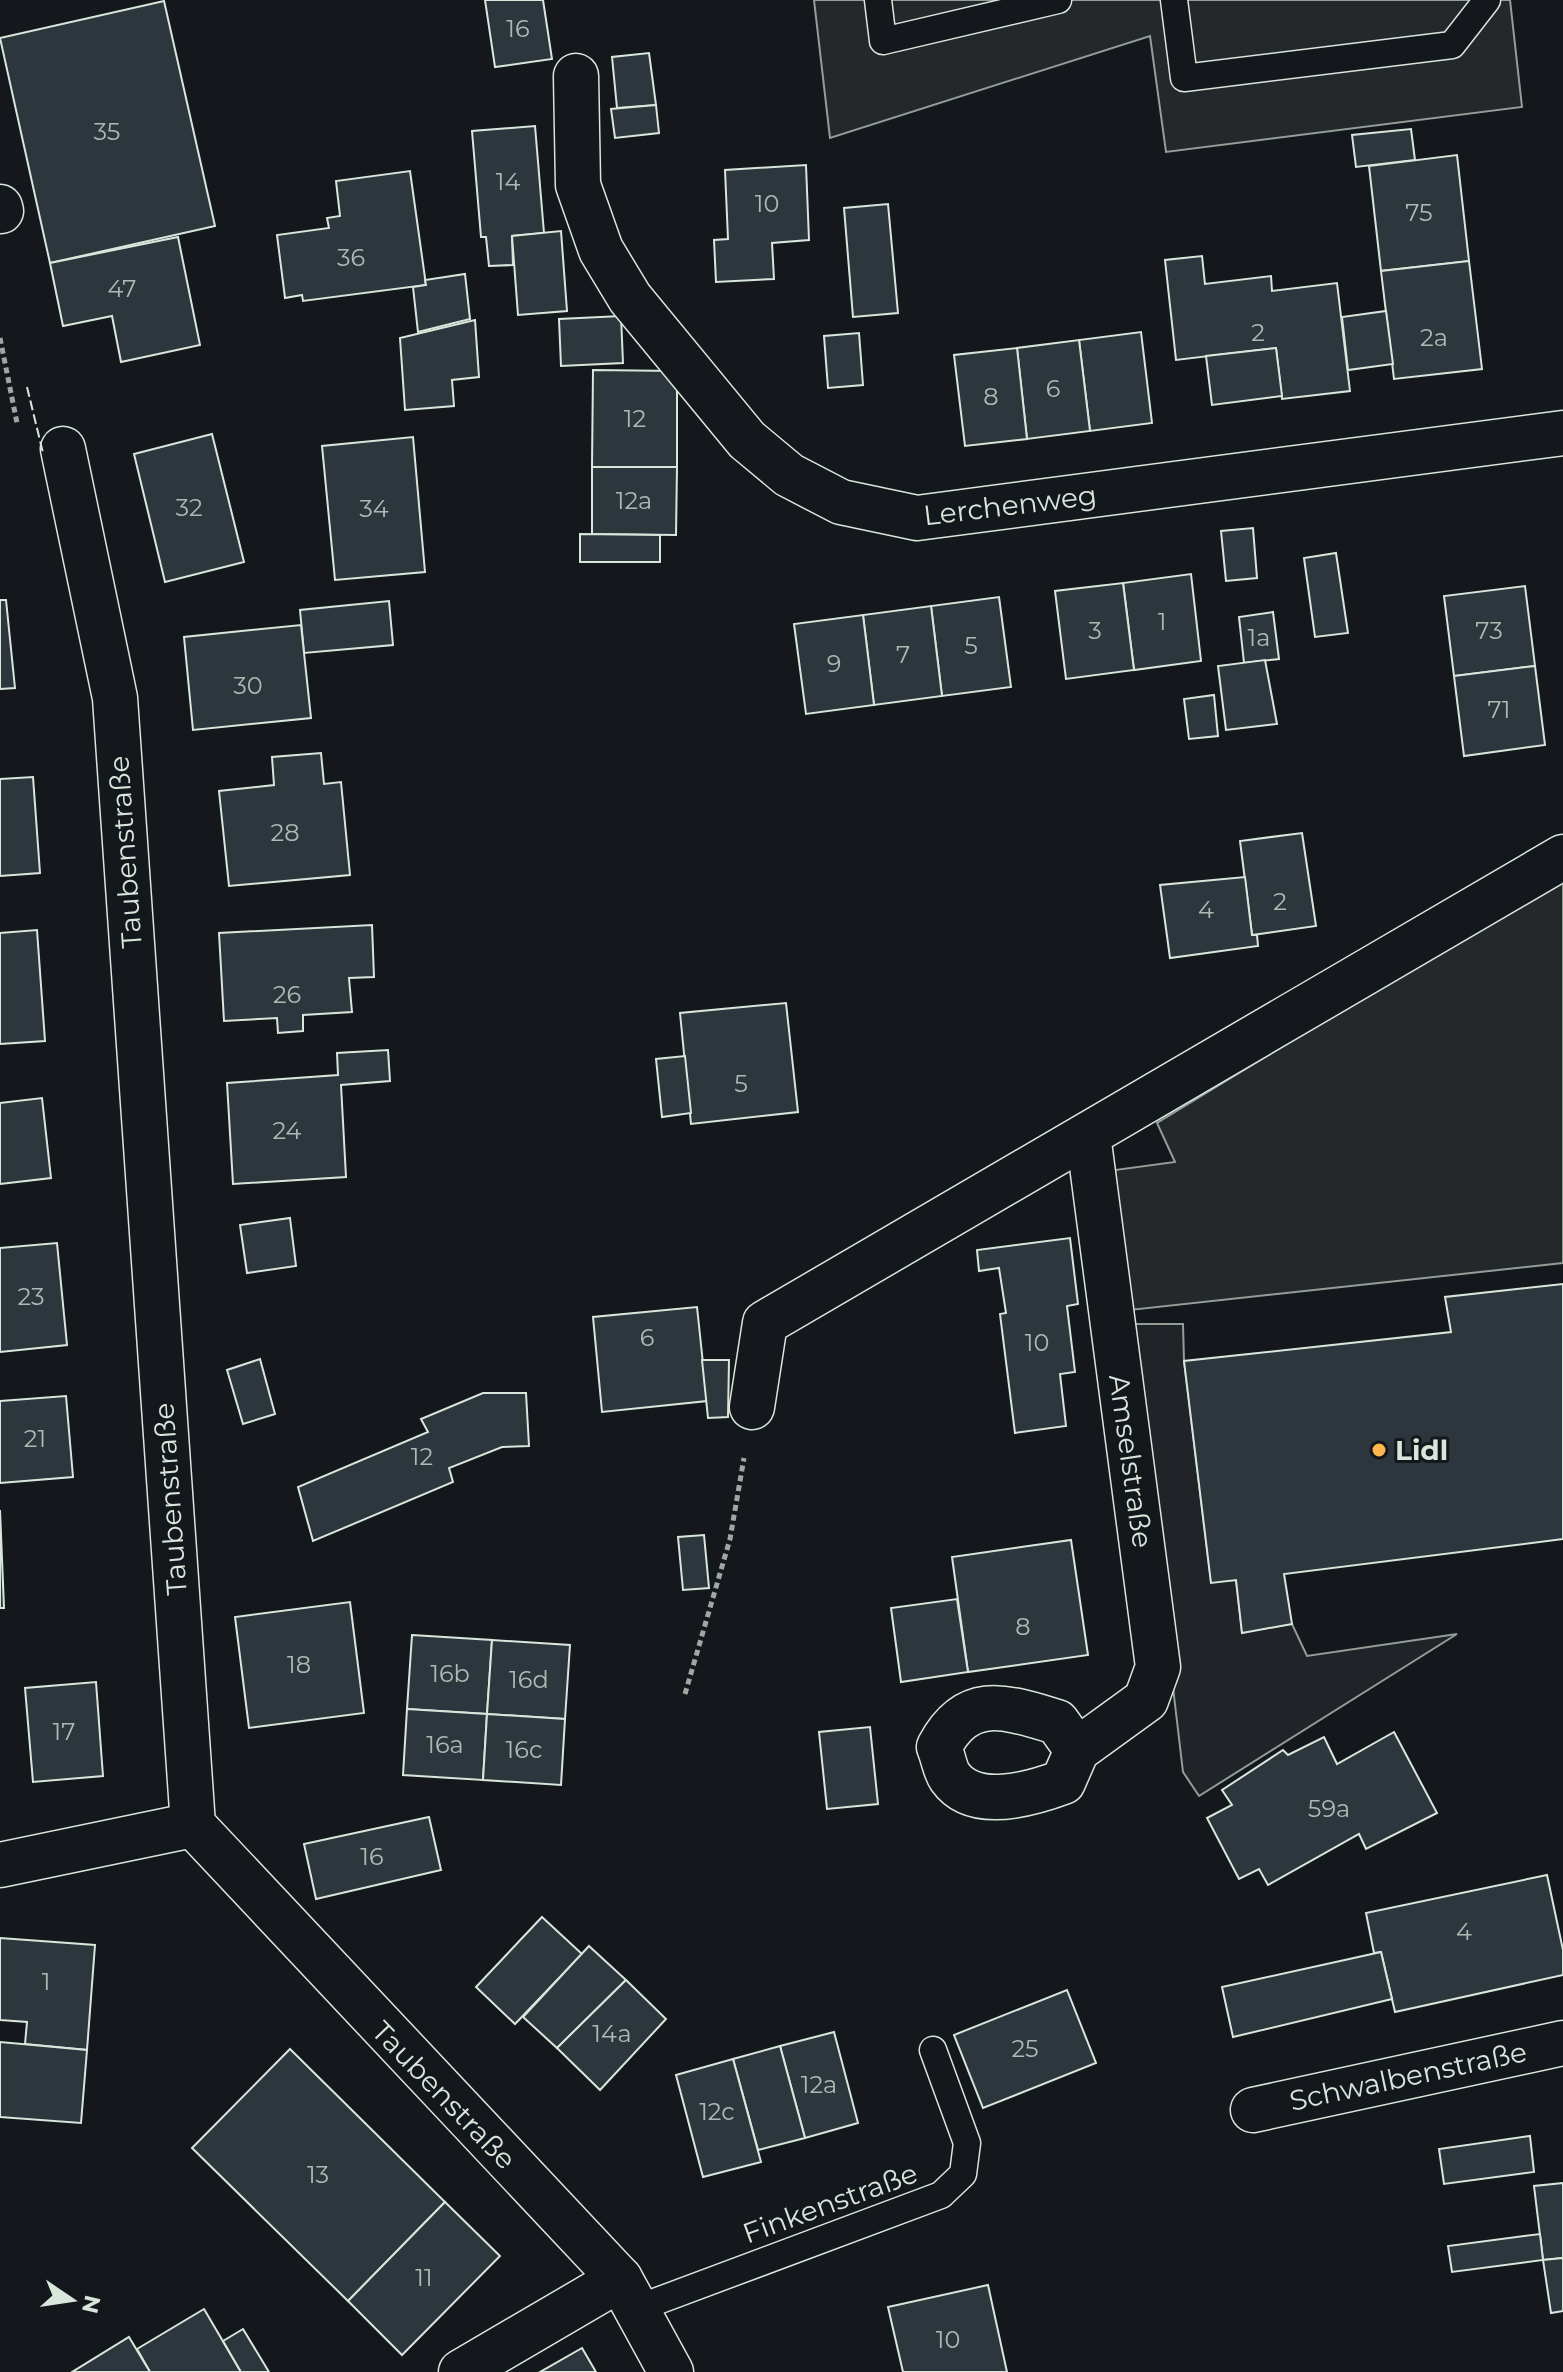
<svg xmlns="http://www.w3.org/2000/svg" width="1563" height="2372" font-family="Montserrat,sans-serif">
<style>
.green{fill:#202428;stroke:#939e99;stroke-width:2}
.parking{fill:#24282b;stroke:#939e99;stroke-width:2}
.building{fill:#2c363c;stroke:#d8e6dc;stroke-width:2}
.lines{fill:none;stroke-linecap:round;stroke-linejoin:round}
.service-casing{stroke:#d8e6dc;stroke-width:29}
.minor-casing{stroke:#d8e6dc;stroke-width:47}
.path{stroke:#9da8a2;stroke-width:5;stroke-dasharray:6 4;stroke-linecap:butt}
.service{stroke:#14181c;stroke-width:26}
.minor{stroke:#14181c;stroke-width:44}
.fence{stroke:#d8e6dc;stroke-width:2;stroke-dasharray:10 4;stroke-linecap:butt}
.poi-dot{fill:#ffb74d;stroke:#14181c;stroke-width:3}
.labels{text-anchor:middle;stroke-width:6;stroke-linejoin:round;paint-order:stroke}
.number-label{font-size:24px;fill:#adbab4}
.street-label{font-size:28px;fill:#d8e6dc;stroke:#14181c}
.poi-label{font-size:28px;font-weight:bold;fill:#d8e6dc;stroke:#14181c;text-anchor:start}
</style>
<rect width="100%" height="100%" fill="#14181c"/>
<!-- green -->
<polygon class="green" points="1130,1324 1183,1324 1184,1361 1211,1582 1236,1580 1242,1632 1292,1624 1307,1656 1457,1634 1199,1796 1183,1772"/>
<!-- parking -->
<g class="parking">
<polygon points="814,0 1510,0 1522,107 1166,152 1150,36 830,138"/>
<polygon points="1563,875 1563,1263 1130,1310 1115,1170 1175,1162 1157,1123"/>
</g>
<!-- building -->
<g class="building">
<polygon points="485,0 543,0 552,59 495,67"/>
<polygon points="164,1 215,226 50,263 0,38"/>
<polygon points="649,53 656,105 617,108 612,57"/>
<polygon points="656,105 659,133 615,138 611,109"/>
<polygon points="535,126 544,233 512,236 513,265 489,266 486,237 481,237 472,131"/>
<polygon points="1411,129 1415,160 1356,167 1352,135"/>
<polygon points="1457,155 1469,261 1381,271 1369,166"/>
<polygon points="806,165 809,240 772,243 774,279 716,282 714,240 728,239 725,170"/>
<polygon points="410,171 426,285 303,301 302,295 285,298 277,235 329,228 327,218 340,216 336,181"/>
<polygon points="888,204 898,313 853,317 844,208"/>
<polygon points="561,231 567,311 518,315 512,236"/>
<polygon points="178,237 200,345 121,362 112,316 63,326 50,263"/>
<polygon points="1202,256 1205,284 1271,276 1272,291 1337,283 1350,391 1282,399 1276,348 1176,360 1165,260"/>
<polygon points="1469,261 1482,369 1394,379 1381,271"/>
<polygon points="465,274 470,319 418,332 413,287 426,285 425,280"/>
<polygon points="1386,311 1393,364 1348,370 1342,317"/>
<polygon points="621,316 623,363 561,366 559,319"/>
<polygon points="475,320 479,377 452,380 454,406 405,410 400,338"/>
<polygon points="1141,332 1152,423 1090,431 1079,340"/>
<polygon points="859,333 863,385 828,388 824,336"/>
<polygon points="1079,340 1090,431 1027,439 1017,348"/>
<polygon points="1017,348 1027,439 965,446 954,355"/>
<polygon points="1276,348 1282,396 1212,405 1206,356"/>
<polygon points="593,370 677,371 677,467 592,467"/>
<polygon points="212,434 244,562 165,582 134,454"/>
<polygon points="413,437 425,572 335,580 322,446"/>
<polygon points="592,467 677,467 676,535 592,534"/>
<polygon points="1253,528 1257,578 1226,581 1221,531"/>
<polygon points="580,534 660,535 660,562 580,562"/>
<polygon points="1336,553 1348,633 1315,637 1304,558"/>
<polygon points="1191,574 1201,661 1134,670 1123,583"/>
<polygon points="1123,583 1134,670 1066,679 1055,591"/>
<polygon points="1525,586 1535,666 1454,676 1444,596"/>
<polygon points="999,597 1011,687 942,696 931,606"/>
<polygon points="0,600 6,600 15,688 0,689"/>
<polygon points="389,601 393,645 304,653 300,610"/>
<polygon points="931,606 942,696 874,705 863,615"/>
<polygon points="1273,612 1279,659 1244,663 1239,617"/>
<polygon points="863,615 874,705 806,714 794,624"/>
<polygon points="301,625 311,718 193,730 184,637"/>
<polygon points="1265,660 1277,724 1226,730 1218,666"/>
<polygon points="1535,666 1545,745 1464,756 1454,676"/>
<polygon points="1214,695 1218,736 1189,739 1184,699"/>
<polygon points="321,753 324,784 341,782 350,875 229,886 219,791 274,785 272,757"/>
<polygon points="33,777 40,873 0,876 0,779"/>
<polygon points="1302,833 1316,926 1252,935 1240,841"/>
<polygon points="1245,877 1252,935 1257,935 1258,946 1170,958 1160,885"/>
<polygon points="372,925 374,977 349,978 352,1012 303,1015 303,1031 278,1033 277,1018 224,1021 219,933"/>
<polygon points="37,930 45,1041 0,1044 0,933"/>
<polygon points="786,1003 798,1112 691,1124 680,1013"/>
<polygon points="388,1050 390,1081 341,1085 346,1177 233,1184 227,1083 338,1075 337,1053"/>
<polygon points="685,1056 691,1113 662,1117 656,1059"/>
<polygon points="42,1098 51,1178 0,1184 0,1103"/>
<polygon points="290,1218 296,1266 247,1273 240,1225"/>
<polygon points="1070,1238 1078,1304 1067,1306 1075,1372 1060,1374 1066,1426 1015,1433 1000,1314 1006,1313 999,1268 979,1271 977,1250"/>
<polygon points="57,1243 67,1345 0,1352 0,1248"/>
<polygon points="1563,1284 1563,1539 1284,1574 1292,1624 1242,1633 1236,1580 1211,1583 1184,1361 1451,1332 1445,1297"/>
<polygon points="697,1307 707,1401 602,1412 593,1317"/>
<polygon points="260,1359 275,1414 243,1424 227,1370"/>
<polygon points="702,1360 729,1360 728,1417 708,1418"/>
<polygon points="483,1393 526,1393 529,1446 502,1447 449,1468 453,1482 313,1541 298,1487 428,1432 421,1419"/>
<polygon points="66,1396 73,1477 0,1483 0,1401"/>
<polygon points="0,1510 4,1608 0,1608"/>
<polygon points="704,1535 709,1588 683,1590 678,1537"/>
<polygon points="1071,1540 1088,1655 968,1672 952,1557"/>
<polygon points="957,1599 968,1672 901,1682 891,1608"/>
<polygon points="350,1602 364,1713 249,1728 235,1617"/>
<polygon points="412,1635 492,1640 487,1714 407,1709"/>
<polygon points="492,1640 570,1645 565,1719 487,1714"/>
<polygon points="96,1682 103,1776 33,1782 25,1688"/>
<polygon points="407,1709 487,1714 483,1780 403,1775"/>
<polygon points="487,1714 565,1719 561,1785 483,1780"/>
<polygon points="870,1727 878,1804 827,1809 819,1732"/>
<polygon points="1394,1732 1437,1813 1366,1849 1359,1834 1268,1885 1259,1869 1239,1879 1207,1818 1232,1805 1222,1790 1283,1750 1288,1755 1324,1737 1337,1764"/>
<polygon points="429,1817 441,1870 316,1899 304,1844"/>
<polygon points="1547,1875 1563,1950 1563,1975 1395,2012 1381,1952 1374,1953 1366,1913"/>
<polygon points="542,1917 582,1954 515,2024 476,1987"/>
<polygon points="0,1938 95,1945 87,2050 25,2044 27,2022 0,2020"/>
<polygon points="589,1946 626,1980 557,2048 523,2017"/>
<polygon points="1381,1952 1392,1999 1233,2037 1222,1987"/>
<polygon points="626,1980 666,2019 600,2090 557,2048"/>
<polygon points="1067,1990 1096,2063 983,2108 954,2035"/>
<polygon points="834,2032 858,2123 805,2138 780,2046"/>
<polygon points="0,2042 87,2050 81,2123 0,2117"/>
<polygon points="780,2046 805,2138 758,2150 733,2059"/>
<polygon points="290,2049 445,2202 348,2301 192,2148"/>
<polygon points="733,2059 761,2162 703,2177 676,2075"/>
<polygon points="1530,2136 1534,2172 1444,2184 1439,2149"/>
<polygon points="1563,2183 1563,2258 1543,2260 1534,2186"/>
<polygon points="445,2202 500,2256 402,2355 348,2301"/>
<polygon points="1540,2234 1543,2260 1452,2272 1448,2246"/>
<polygon points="1563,2258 1563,2311 1551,2313 1543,2260"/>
<polygon points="988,2285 1007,2372 903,2372 888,2307"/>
<polygon points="204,2309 241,2372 150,2372 137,2349"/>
<polygon points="243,2329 269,2372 241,2372 223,2341"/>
<polygon points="129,2337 150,2372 72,2372"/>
<polygon points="582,2348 596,2372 540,2372"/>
</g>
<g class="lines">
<!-- service casing -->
<g class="service-casing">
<g id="service">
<polyline points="878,0 883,41 1058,0"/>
<polyline points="1174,0 1184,78 1452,45 1487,0"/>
<polyline points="636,2309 941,2195 963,2174 967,2143 933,2050"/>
</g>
</g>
<!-- minor casing -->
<g class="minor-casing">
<g id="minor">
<polyline points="576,76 578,185 601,250 630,298 747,440 789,475 841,502 917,518 1563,433"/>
<polyline points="0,207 1,211"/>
<polyline points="63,449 115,698 193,1825 620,2279 671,2372"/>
<polyline points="752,1407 765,1323 1563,857"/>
<path d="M1077 1750 1057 1722C1006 1707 968 1692 939 1747 943 1756 945 1770 950 1777 974 1811 1031 1794 1063 1782L1077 1750 1146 1700 1158 1667 1088 1135"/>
<polyline points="0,1865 193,1825"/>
<polyline points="1253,2110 1563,2043"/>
<polyline points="461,2372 620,2279"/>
</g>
</g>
<!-- path -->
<g class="path">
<polyline points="0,338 17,423"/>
<polyline points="685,1694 730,1539 744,1458"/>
</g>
<!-- service -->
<use href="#service" class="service"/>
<!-- minor -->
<use href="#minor" class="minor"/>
<!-- fence -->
<polyline class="fence" points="27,387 43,453"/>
</g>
<!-- markers -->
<circle class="poi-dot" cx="1379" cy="1450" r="8"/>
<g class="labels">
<!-- number labels -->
<g class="number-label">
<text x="518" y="37">16</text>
<text x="107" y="140">35</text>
<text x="508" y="190">14</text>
<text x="767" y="212">10</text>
<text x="1419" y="221">75</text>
<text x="351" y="266">36</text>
<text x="122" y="297">47</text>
<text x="1258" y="341">2</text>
<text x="1434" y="346">2a</text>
<text x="1053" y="397">6</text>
<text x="991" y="405">8</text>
<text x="635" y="427">12</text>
<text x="634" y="509">12a</text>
<text x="189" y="516">32</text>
<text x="374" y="517">34</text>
<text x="1162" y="630">1</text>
<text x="1095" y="639">3</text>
<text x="1489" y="639">73</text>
<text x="1259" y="646">1a</text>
<text x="971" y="654">5</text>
<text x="903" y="663">7</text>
<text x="834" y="672">9</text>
<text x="248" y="694">30</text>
<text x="1499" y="718">71</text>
<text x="285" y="841">28</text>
<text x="1280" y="910">2</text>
<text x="1206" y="918">4</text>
<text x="287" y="1003">26</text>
<text x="741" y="1092">5</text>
<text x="287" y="1139">24</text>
<text x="31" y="1305">23</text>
<text x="647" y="1346">6</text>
<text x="1037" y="1351">10</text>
<text x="35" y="1447">21</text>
<text x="422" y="1465">12</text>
<text x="1023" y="1635">8</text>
<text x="299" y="1673">18</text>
<text x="450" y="1682">16b</text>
<text x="529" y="1688">16d</text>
<text x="64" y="1740">17</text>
<text x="445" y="1753">16a</text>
<text x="524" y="1758">16c</text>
<text x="1329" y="1817">59a</text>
<text x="372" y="1865">16</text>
<text x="1464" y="1940">4</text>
<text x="46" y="1990">1</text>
<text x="612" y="2042">14a</text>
<text x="1025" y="2057">25</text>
<text x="819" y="2093">12a</text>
<text x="717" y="2120">12c</text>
<text x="318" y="2183">13</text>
<text x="424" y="2286">11</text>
<text x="948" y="2348">10</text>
</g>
<!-- street labels -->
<g class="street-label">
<text transform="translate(1010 505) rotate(-7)" y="10">Lerchenweg</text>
<text transform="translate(125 852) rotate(-94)" y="10">Taubenstraße</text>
<text transform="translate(1131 1461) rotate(82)" y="10">Amselstraße</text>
<text transform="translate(170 1499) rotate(-94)" y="10">Taubenstraße</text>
<text transform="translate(1408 2076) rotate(-12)" y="10">Schwalbenstraße</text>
<text transform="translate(444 2095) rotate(46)" y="10">Taubenstraße</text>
<text transform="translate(830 2203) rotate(-20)" y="10">Finkenstraße</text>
</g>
<!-- poi labels -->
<g class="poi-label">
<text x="1395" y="1460">Lidl</text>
</g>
</g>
<!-- north arrow -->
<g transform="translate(72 2300) rotate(103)" stroke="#14181c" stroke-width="6" paint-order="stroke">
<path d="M0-6L14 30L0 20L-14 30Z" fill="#d8e6dc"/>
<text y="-12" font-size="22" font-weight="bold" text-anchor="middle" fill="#d8e6dc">N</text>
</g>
</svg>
